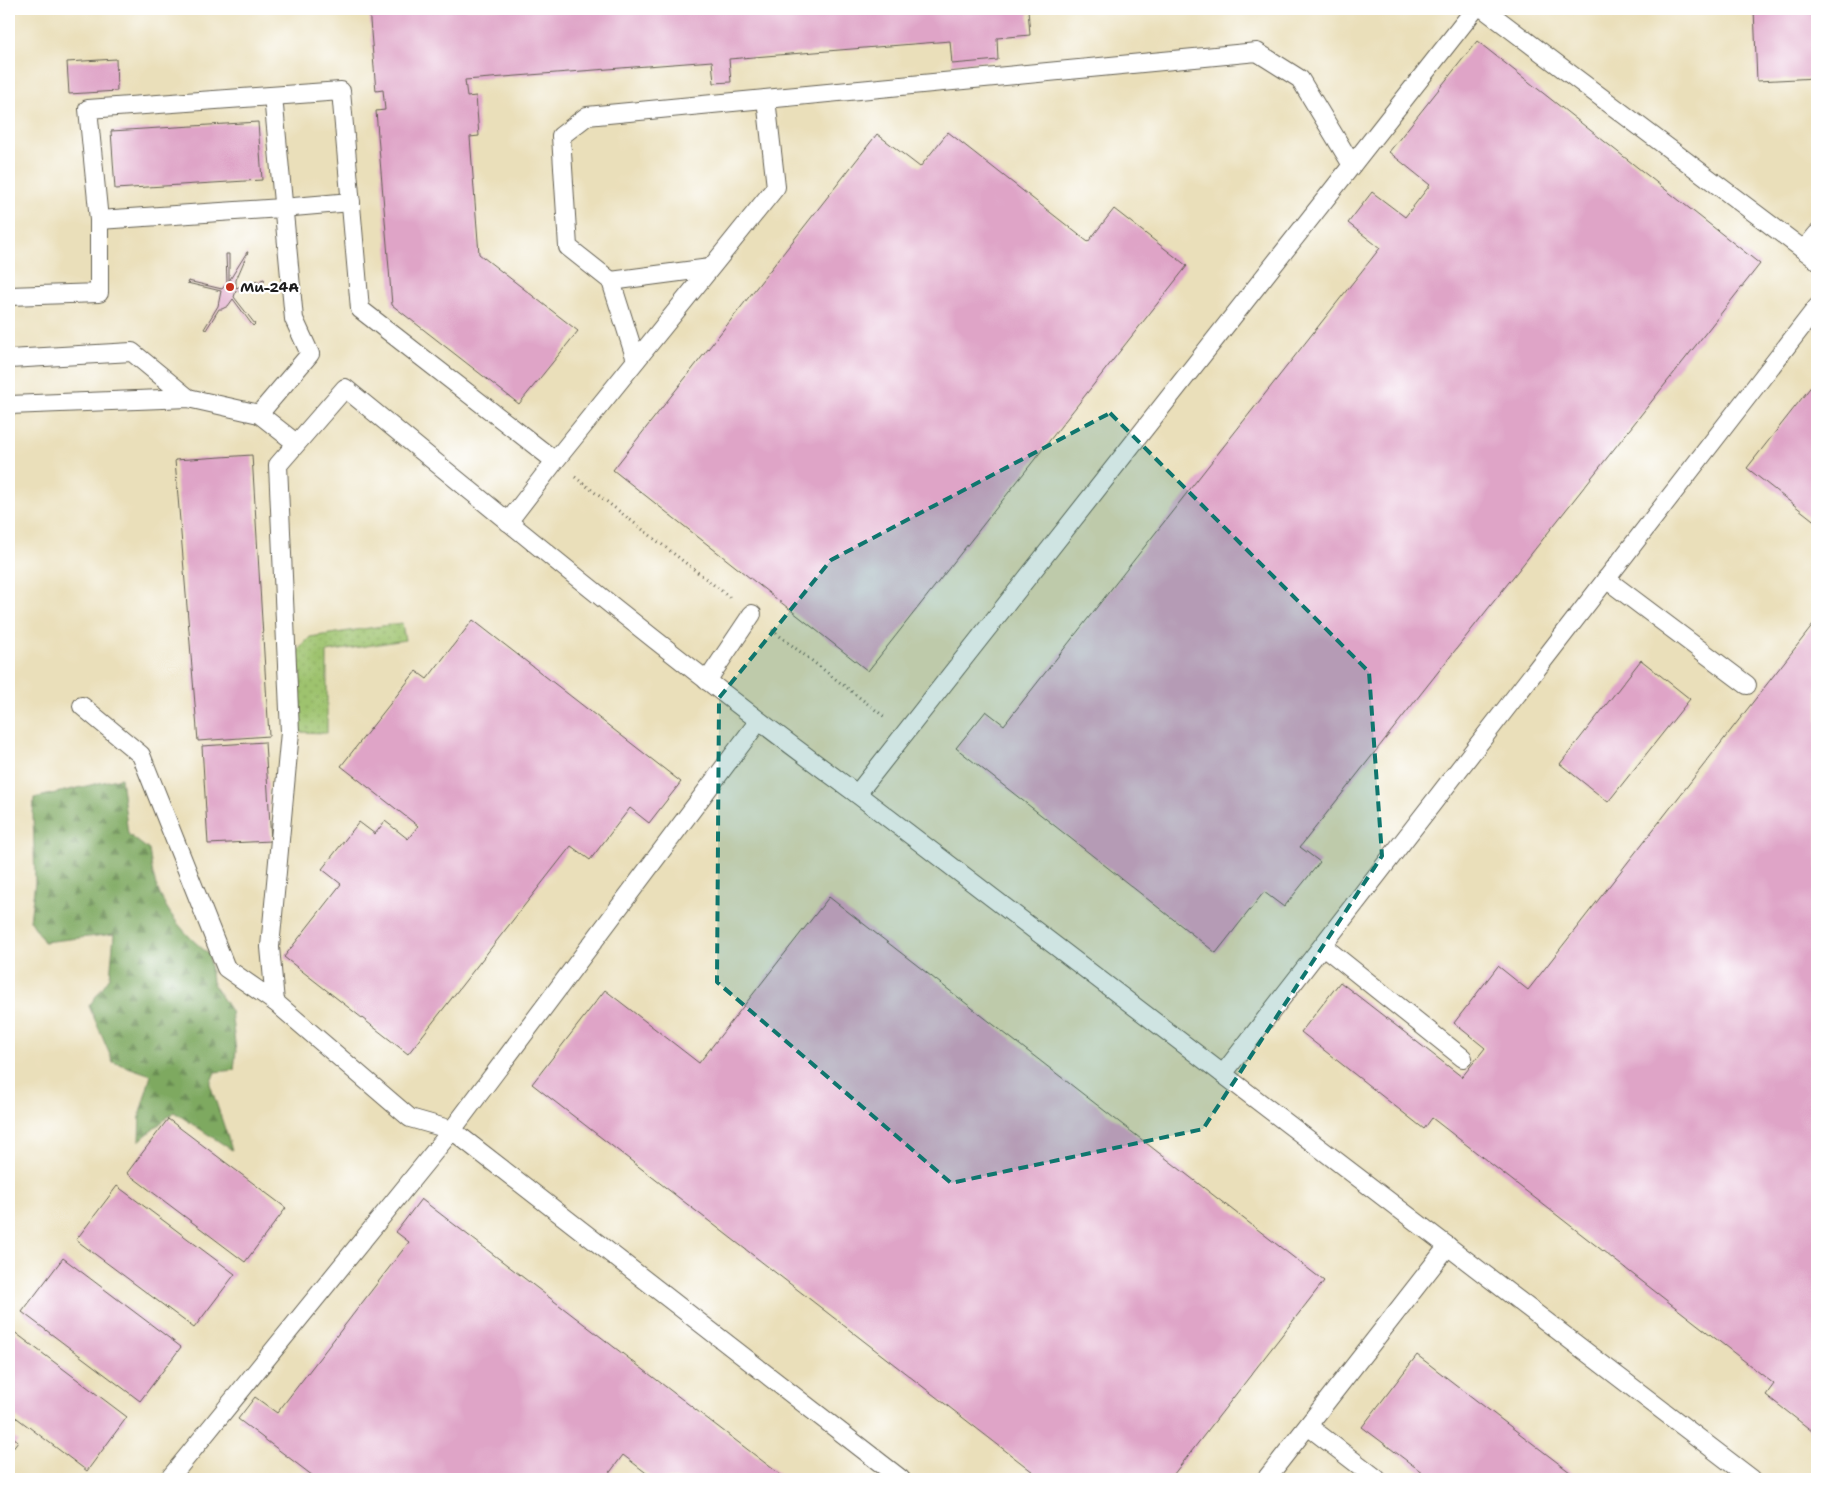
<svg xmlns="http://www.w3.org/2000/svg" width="1826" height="1488" font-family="'Shantell Sans',sans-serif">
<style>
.green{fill:url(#green-dots);stroke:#5d7045}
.forest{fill:url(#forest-firs);stroke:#4d623e}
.building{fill:#dfa4c7}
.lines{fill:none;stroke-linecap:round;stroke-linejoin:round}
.lane-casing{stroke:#646053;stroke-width:20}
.path{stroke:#646053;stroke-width:3;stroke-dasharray:1 4;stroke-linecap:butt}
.lane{stroke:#fff;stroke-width:18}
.marked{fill:#0f766e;fill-opacity:0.2;stroke:#0f766e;stroke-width:4;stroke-dasharray:10 6;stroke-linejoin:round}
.poi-dot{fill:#c8321e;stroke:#fff;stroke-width:2}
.labels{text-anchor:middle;stroke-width:4.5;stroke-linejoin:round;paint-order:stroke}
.poi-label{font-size:14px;font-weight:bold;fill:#1c1c1c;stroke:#fff;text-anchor:start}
</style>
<defs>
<pattern id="green-dots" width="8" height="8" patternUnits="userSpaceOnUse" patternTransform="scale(1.25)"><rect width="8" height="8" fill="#9ec36e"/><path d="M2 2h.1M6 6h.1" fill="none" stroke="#88a75f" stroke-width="1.8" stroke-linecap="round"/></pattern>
<pattern id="forest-firs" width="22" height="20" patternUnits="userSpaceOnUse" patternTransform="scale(1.25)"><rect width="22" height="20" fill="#7ea961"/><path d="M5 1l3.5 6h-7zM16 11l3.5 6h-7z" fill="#66894f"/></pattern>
</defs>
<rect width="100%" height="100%" fill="#fff"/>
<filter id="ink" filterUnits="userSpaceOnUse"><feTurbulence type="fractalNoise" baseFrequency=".02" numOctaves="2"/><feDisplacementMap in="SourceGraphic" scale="10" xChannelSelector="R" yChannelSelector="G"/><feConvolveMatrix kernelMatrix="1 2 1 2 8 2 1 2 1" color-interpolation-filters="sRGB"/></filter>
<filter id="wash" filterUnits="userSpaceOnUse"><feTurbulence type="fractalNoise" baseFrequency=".0096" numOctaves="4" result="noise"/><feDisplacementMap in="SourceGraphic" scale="20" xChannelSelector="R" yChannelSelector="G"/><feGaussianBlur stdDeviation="1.12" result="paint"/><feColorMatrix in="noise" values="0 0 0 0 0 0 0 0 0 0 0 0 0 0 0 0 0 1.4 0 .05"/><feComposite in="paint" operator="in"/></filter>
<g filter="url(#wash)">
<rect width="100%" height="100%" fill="#eadfba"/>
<!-- green -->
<polygon class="green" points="402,623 405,640 327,652 327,733 298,732 298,650 310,637"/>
<!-- forest -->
<path class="forest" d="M121 778 128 834 149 850C151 861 152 874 156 885 166 913 186 936 209 954L212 982 231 1011 236 1051 234 1070 215 1072 210 1084 232 1150 174 1112 139 1141 140 1113 151 1075 113 1062 89 1006 110 977 114 934 44 942 30 920 35 882 33 815 34 798Z"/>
<g id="blocks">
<!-- building -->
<g class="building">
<polygon points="369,9 1028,9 1030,35 997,38 998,60 952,64 950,41 729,59 731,82 714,83 712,61 465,80 467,97 476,96 479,136 470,137 479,254 578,331 519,404 392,305 376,111 385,110 383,90 376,91"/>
<polygon points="1754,9 1817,9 1817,78 1757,81"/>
<polygon points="1477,41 1760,264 1300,847 1320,862 1284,907 1264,892 1216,953 956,748 986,711 1004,725 1380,248 1348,223 1372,192 1405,217 1430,185 1389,152"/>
<polygon points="116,59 117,91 69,94 67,62"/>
<polygon points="258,122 262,180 115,189 111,131"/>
<polygon points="948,132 1088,242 1114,209 1187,266 868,671 613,470 877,134 920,167"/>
<polygon points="247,252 248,252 236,280 236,288 264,279 265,281 236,291 234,297 255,324 253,326 233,299 228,306 222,309 219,309 206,330 204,329 218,306 221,291 187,283 188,281 222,289 227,283 226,254 229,254 229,281"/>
<polygon points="1817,379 1817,523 1747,468"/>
<polygon points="252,455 269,736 198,741 175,460"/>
<polygon points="473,620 681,782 649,823 630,808 590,860 571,846 408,1054 284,957 341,884 322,869 359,822 375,834 385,821 408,839 418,826 341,766 416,671 427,679"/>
<polygon points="1817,620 1817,1435 1766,1395 1774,1384 1432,1118 1424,1129 1301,1032 1340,982 1462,1077 1485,1048 1454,1023 1498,966 1528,990"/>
<polygon points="1641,660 1690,699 1608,802 1560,764"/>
<polygon points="265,742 271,841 208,844 202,746"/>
<polygon points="829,897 1324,1281 1170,1479 1042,1479 532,1084 605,990 699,1063"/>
<polygon points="168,1119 286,1208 245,1262 127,1173"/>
<polygon points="117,1186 235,1274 194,1328 76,1240"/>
<polygon points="421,1199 786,1479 654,1479 623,1455 605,1479 317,1479 238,1419 255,1397 277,1413 409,1242 396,1232"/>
<polygon points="63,1258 181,1347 140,1401 22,1312"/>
<polygon points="9,1328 127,1417 87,1471 9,1412"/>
<polygon points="1417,1355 1579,1479 1431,1479 1362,1427"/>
<polygon points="9,1434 18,1441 9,1453"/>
</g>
</g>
</g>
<g filter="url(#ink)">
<use href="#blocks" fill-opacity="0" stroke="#646053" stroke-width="1"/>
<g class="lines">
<!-- lane casing -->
<g class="lane-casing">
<g id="lane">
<polyline points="1484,9 1817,260"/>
<polyline points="99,220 282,208 351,202"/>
<polyline points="1804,250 1817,234"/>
<polyline points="611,281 710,268"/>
<polyline points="9,296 99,293 99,220 88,109 341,91 360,309 555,461"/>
<polyline points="9,359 132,352 188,398"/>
<polyline points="636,360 611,281 568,247 561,136 587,116 1257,52 1300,79 1352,165"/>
<polyline points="9,405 188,398 259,414 296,443"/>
<polyline points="259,414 310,354 294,319 273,96"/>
<polyline points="508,522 555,461 776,187 766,99"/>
<polyline points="1606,579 1747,685"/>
<polyline points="707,681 752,614"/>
<polyline points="82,706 141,755 226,968 275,1002"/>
<polyline points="857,794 1475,9"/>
<polyline points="1323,946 1463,1058"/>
<polyline points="1223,1074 1817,307"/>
<polyline points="1308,1426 1377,1479"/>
<polyline points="169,1479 452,1130 758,722"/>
<path d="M901 1479 452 1130 410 1118 275 1002 270 947 290 732 278 465 345 388C513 526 681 665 857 794L1752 1479"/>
<polyline points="1266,1479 1448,1246"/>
</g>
</g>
<!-- path -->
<g class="path">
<polyline points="575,477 732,599"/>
<polyline points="772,630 886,718"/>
</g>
<!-- lane -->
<use href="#lane" class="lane"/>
</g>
</g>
<!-- marked area -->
<path class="marked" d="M1110 413 1369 672 1382 856 1203 1129 951 1183 717 982 719 698 831 560Z"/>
<!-- markers -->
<circle class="poi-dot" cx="230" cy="287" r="5"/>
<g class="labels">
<!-- poi labels -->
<g class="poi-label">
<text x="240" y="292">Ми-24А</text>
</g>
</g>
<!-- margin -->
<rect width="1826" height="1488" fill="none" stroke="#fff" stroke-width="30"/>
</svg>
